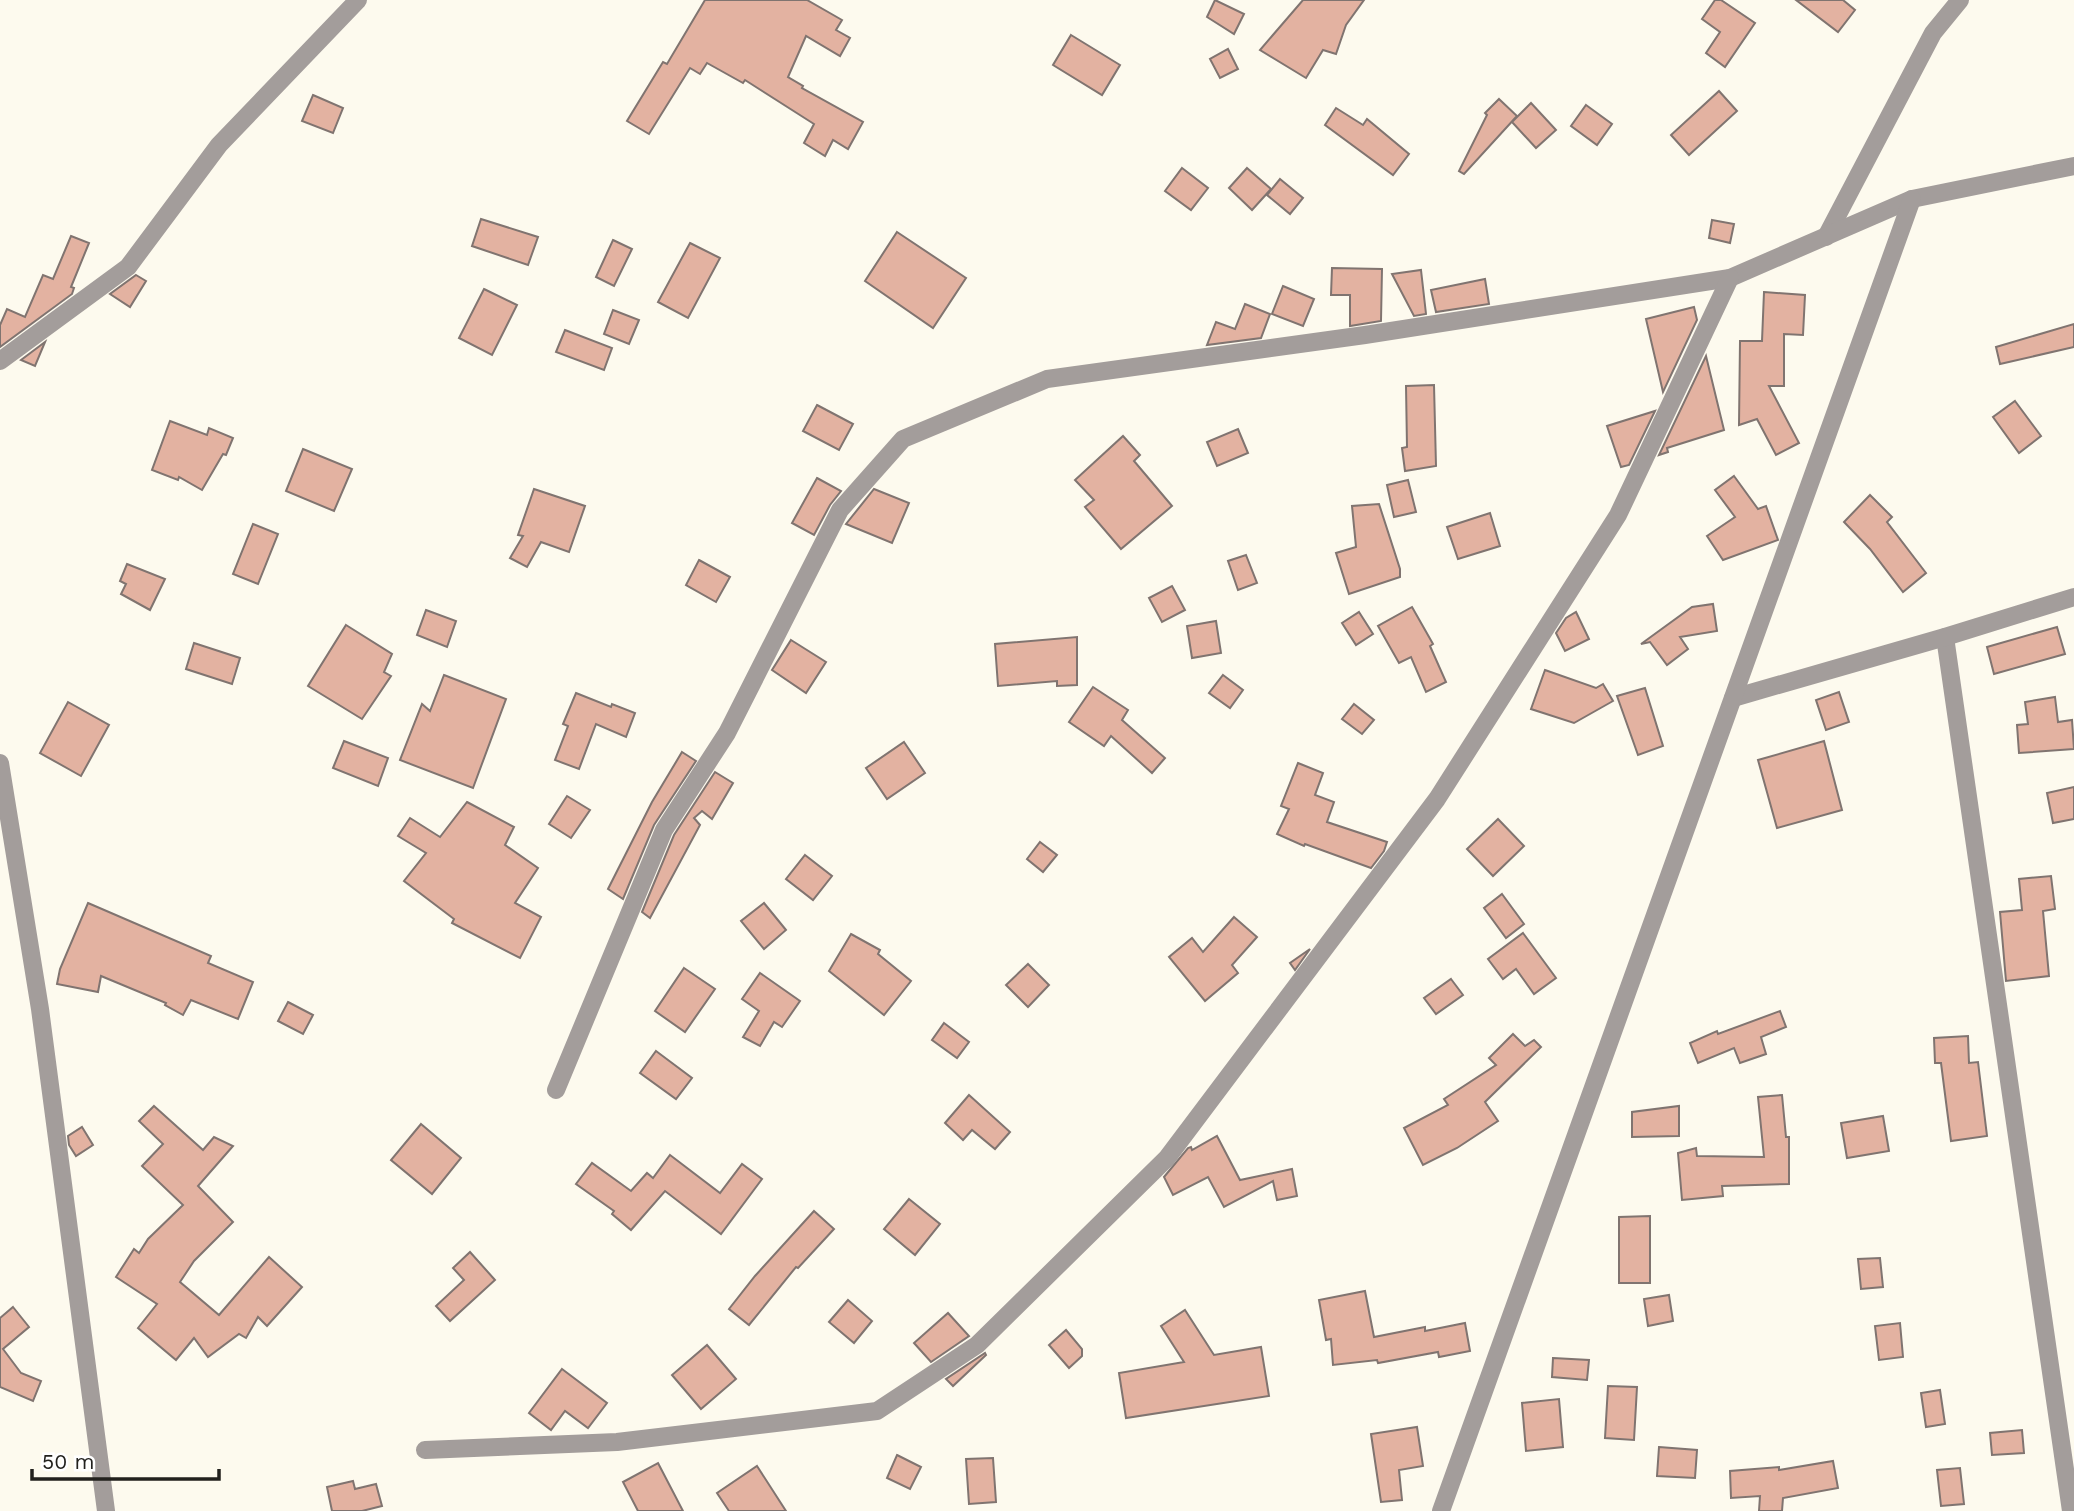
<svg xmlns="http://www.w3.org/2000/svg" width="2074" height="1511" font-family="'Work Sans',sans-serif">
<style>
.building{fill:#e3b2a1;stroke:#807470;stroke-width:2}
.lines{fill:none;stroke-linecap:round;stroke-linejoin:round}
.street{stroke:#a39d9b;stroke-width:18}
</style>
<rect width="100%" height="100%" fill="#fdfaee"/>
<!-- building -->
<g class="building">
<polygon points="705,0 807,0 842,20 836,30 850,38 840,56 806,36 788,77 803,86 802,88 863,122 848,149 833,140 825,156 804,143 814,124 745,80 743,83 707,63 700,74 690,68 649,134 627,121 663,62 667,64"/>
<polygon points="1215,0 1244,14 1234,34 1207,17"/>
<polygon points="1303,0 1364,0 1346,25 1336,54 1323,50 1306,78 1260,50"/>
<polygon points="1715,0 1721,0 1755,23 1725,67 1706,53 1720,32 1702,19"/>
<polygon points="1796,0 1843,0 1855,10 1838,32"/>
<polygon points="1071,35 1120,65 1102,95 1053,65"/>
<polygon points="1228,49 1238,69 1220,78 1210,59"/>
<polygon points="1719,91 1737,111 1689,155 1671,135"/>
<polygon points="313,95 343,108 333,133 302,121"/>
<polygon points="1499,99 1517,116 1464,174 1459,171 1487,115 1485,113"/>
<polygon points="1531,103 1556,130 1536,148 1512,122"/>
<polygon points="1586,105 1612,124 1597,145 1571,126"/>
<polygon points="1336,108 1363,125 1367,119 1409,154 1393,175 1325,125"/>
<polygon points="1182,168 1208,188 1191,210 1165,191"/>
<polygon points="1247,168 1271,189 1252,210 1229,188"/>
<polygon points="1280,179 1303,198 1290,214 1267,195"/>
<polygon points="481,219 538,237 528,265 472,246"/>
<polygon points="1712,220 1734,224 1730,243 1709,238"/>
<polygon points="897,232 966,278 933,328 865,281"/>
<polygon points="71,236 89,243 71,287 74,288 72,294 0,347 0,325 7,309 25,317 43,275 53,279"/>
<polygon points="613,240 632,249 614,286 596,277"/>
<polygon points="690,243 720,258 688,318 658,302"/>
<polygon points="1332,268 1382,269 1381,321 1350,326 1350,295 1331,295"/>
<polygon points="1421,270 1426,314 1414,316 1392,274"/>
<polygon points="136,275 146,281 130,307 110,294"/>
<polygon points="1485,279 1489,304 1436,312 1431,290"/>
<polygon points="1283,286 1314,299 1303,326 1272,314"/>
<polygon points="484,289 517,305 492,355 459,338"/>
<polygon points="1764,292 1805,295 1803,335 1784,334 1784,386 1769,386 1799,443 1776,455 1757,419 1739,425 1740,341 1762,341"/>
<polygon points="1245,304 1270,314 1261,338 1207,345 1216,322 1235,329"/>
<polygon points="1694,307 1697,320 1663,392 1646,319"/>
<polygon points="613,310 639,320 629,344 604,334"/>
<polygon points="2074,324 2074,347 2000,364 1996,347"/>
<polygon points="565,330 612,348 604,370 556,352"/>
<polygon points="45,342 35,366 21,360"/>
<polygon points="1706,356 1724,430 1667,448 1668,452 1659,455"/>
<polygon points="1434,385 1436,466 1405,471 1402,448 1407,447 1406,386"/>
<polygon points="2015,401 2041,436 2019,453 1993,417"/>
<polygon points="817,405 853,424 839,450 803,431"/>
<polygon points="1655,411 1629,465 1621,467 1607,426"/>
<polygon points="170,421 207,435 209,428 233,438 226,455 223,454 202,490 179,477 178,480 152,470"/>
<polygon points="1238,429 1248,453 1217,466 1207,442"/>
<polygon points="1123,436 1140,455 1134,461 1172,506 1121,549 1085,507 1094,500 1075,480"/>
<polygon points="303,449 352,469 334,511 286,491"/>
<polygon points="1734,476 1758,509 1766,506 1778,540 1723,560 1707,536 1735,517 1715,490"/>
<polygon points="817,478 841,491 830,505 814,535 792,523"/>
<polygon points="1408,480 1416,512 1394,517 1387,485"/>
<polygon points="534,489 585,506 569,552 541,542 527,567 510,558 523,536 518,535"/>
<polygon points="874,489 909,503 892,543 846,524"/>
<polygon points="1870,495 1892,517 1887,522 1926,573 1903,592 1870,549 1844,522"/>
<polygon points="1379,504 1400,569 1400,577 1349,594 1336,553 1356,547 1352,506"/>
<polygon points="1490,513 1500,546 1458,559 1447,527"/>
<polygon points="253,524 278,534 258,584 233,574"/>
<polygon points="1246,555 1257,583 1238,590 1228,561"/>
<polygon points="699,560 730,577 716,602 686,585"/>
<polygon points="127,564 165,579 150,610 121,594 126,584 120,581"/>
<polygon points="1172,586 1185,610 1162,622 1149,598"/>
<polygon points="1713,604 1717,631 1680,637 1688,649 1667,665 1650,642 1641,644 1692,607"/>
<polygon points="1412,607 1433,644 1430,646 1446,682 1426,692 1411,657 1399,663 1378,626"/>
<polygon points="426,610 456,621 447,647 417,635"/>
<polygon points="1359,612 1373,634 1356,645 1342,623"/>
<polygon points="1576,612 1589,639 1565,651 1556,633 1566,618"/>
<polygon points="1216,621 1221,653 1192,658 1187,626"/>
<polygon points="346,625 392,654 384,672 391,676 362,719 308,686"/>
<polygon points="2057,627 2065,654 1994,674 1987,647"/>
<polygon points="1077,637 1077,685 1057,686 1057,681 998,686 995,644"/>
<polygon points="791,640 826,662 806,693 772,670"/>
<polygon points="194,643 240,658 232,684 186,669"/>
<polygon points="1545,670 1596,688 1603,684 1613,701 1574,723 1531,709"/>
<polygon points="444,675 506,699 473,788 400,760 422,704 430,711"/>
<polygon points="1223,675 1243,690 1230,708 1209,693"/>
<polygon points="1093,687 1128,710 1122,720 1165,758 1152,773 1111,736 1104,746 1069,722"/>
<polygon points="1645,688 1663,746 1638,755 1617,696"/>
<polygon points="1839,692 1849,722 1826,730 1816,700"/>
<polygon points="576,693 611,707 612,704 635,713 626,737 596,724 579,769 555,760 568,726 563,724"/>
<polygon points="2055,697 2058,722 2072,720 2074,749 2019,753 2017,725 2028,724 2025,702"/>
<polygon points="68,702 109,725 81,776 40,753"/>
<polygon points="1354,704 1374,720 1362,734 1342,719"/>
<polygon points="344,741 388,758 378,786 333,768"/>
<polygon points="1824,741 1842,810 1777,828 1758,760"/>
<polygon points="904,742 925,773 887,799 866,768"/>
<polygon points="682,752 696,761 654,825 623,899 608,889 652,802"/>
<polygon points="1298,763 1323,773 1315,795 1334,802 1327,822 1387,842 1384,851 1371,868 1305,844 1304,846 1277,834 1289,809 1281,806"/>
<polygon points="715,772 733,783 712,819 702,811 694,818 700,825 650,918 642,912 674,835"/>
<polygon points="2074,787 2074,819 2053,823 2047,793"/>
<polygon points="567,796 590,810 571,838 549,824"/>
<polygon points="467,802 514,827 505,845 538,868 515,903 541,917 520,958 452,923 454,919 404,881 426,853 398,836 410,818 440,837"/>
<polygon points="1498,819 1524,846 1493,876 1467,849"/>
<polygon points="1040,842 1057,855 1043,872 1027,859"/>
<polygon points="805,855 832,876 813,900 786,879"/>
<polygon points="2051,876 2055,909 2043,911 2049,976 2006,981 2000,912 2022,910 2019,879"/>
<polygon points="1502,894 1524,924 1506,938 1484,908"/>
<polygon points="88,903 211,956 208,963 253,982 238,1019 191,1000 183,1015 165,1005 166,1003 101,976 98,992 57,984 60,969"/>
<polygon points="764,903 786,930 764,949 741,921"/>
<polygon points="1234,917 1257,937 1232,965 1238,973 1205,1001 1169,957 1192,938 1203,952"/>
<polygon points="1523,933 1556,978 1534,994 1516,969 1503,979 1488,959"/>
<polygon points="851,934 880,950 878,954 911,981 884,1015 829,971"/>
<polygon points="1310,949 1295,970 1290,963"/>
<polygon points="1028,964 1049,985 1028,1007 1006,985"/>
<polygon points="684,968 715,989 685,1032 655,1011"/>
<polygon points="760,973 800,1001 782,1027 774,1022 760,1046 743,1037 759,1011 742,999"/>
<polygon points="1451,979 1463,995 1436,1014 1424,998"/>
<polygon points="288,1002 313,1015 303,1034 278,1021"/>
<polygon points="1780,1011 1786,1027 1761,1037 1766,1054 1740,1063 1734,1048 1698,1063 1690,1043 1717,1031 1718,1034"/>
<polygon points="944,1023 969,1042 957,1058 932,1040"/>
<polygon points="1513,1034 1525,1046 1534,1040 1541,1047 1485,1102 1498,1121 1457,1148 1423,1165 1404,1128 1448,1105 1444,1099 1496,1065 1489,1058"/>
<polygon points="1968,1036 1969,1063 1978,1062 1987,1136 1951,1141 1941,1063 1935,1063 1934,1038"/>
<polygon points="656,1051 692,1078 676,1099 640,1073"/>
<polygon points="969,1095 1010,1132 995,1149 972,1130 963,1140 945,1123"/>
<polygon points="1782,1095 1786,1137 1789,1137 1789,1184 1722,1186 1723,1196 1682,1200 1678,1153 1696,1148 1697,1156 1764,1157 1758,1097"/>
<polygon points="154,1106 203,1150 214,1137 233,1146 198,1186 233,1222 194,1261 180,1282 219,1315 269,1257 302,1287 267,1326 258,1317 246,1338 239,1334 208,1357 194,1338 176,1360 138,1328 157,1304 116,1277 134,1249 139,1253 148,1239 183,1205 142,1166 163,1144 139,1121"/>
<polygon points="1679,1106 1679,1136 1632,1137 1632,1112"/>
<polygon points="1883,1116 1889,1151 1847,1158 1841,1123"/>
<polygon points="421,1124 461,1158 432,1194 391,1160"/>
<polygon points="82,1127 93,1145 76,1156 69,1145 68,1136"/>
<polygon points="1217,1136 1240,1180 1292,1169 1297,1196 1277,1200 1273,1181 1224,1207 1208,1177 1173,1195 1164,1177 1188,1148 1191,1147 1192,1150"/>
<polygon points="670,1155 720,1193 742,1164 762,1179 721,1234 665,1191 631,1230 612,1214 614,1211 576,1184 592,1163 631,1191 647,1173 653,1178"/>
<polygon points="909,1199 940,1224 915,1255 884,1229"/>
<polygon points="814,1211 834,1229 798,1268 796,1267 749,1325 729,1309 755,1276"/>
<polygon points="1650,1216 1650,1283 1619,1283 1619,1217"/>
<polygon points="470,1252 495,1280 450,1321 436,1306 464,1280 453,1268"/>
<polygon points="1880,1258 1883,1287 1861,1289 1858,1259"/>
<polygon points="1365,1291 1374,1337 1425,1327 1425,1331 1465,1323 1470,1351 1439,1357 1438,1352 1378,1363 1377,1360 1333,1365 1331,1339 1326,1340 1319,1300"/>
<polygon points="1669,1295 1673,1321 1648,1326 1644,1299"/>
<polygon points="848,1300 872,1321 854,1343 829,1322"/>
<polygon points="13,1307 29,1327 3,1349 21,1373 41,1381 33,1401 0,1387 0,1318"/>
<polygon points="1185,1310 1214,1355 1261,1347 1269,1396 1126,1418 1119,1373 1184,1362 1161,1326"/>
<polygon points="948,1313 969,1336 931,1362 914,1343"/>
<polygon points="1900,1323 1903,1357 1879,1360 1875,1326"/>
<polygon points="1066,1330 1082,1349 1082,1356 1069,1368 1049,1345"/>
<polygon points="707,1345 736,1379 701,1409 672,1375"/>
<polygon points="985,1353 986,1355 953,1386 946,1379"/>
<polygon points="1553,1358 1589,1360 1587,1380 1552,1377"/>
<polygon points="562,1369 607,1403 588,1428 565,1411 551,1430 529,1413"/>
<polygon points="1608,1386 1637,1387 1634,1440 1605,1438"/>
<polygon points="1940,1390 1945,1424 1926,1427 1921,1393"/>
<polygon points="1559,1399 1563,1447 1526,1451 1522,1403"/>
<polygon points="1417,1427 1423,1466 1399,1470 1402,1500 1381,1502 1371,1434"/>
<polygon points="2022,1430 2024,1453 1992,1455 1990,1433"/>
<polygon points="1659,1447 1697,1450 1695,1478 1657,1476"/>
<polygon points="897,1455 921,1467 910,1489 887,1478"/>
<polygon points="993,1458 996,1502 969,1504 966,1459"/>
<polygon points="1833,1461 1838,1488 1783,1498 1782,1511 1759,1511 1760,1496 1731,1498 1730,1471 1779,1467 1779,1470"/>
<polygon points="658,1463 683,1511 638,1511 623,1482"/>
<polygon points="757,1466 786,1511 729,1511 717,1493"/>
<polygon points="1960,1468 1964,1504 1941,1506 1937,1470"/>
<polygon points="353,1481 355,1489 376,1484 382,1506 362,1511 332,1511 327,1487"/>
</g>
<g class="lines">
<!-- street -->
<g class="street">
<polyline points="1826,237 1933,33 1960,0"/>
<polyline points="0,361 128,267 219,145 358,0"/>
<polyline points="1945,637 2071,1511"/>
<polyline points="1733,698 1945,637 2074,597"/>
<polyline points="0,763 40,1009 106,1511"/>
<polyline points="556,1090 664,830 727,733 840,510 903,439 1047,379 1365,335 1730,278 1912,199 2074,166"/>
<polyline points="425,1450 617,1442 877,1411 977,1345 1167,1158 1437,799 1618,515 1730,278"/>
<polyline points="1441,1511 1912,199"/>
</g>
</g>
<!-- scale -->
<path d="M32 1469v10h187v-10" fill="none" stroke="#22211d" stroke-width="3.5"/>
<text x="42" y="1469" font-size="21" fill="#22211d" stroke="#ffffff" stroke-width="5" paint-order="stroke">50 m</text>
</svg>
